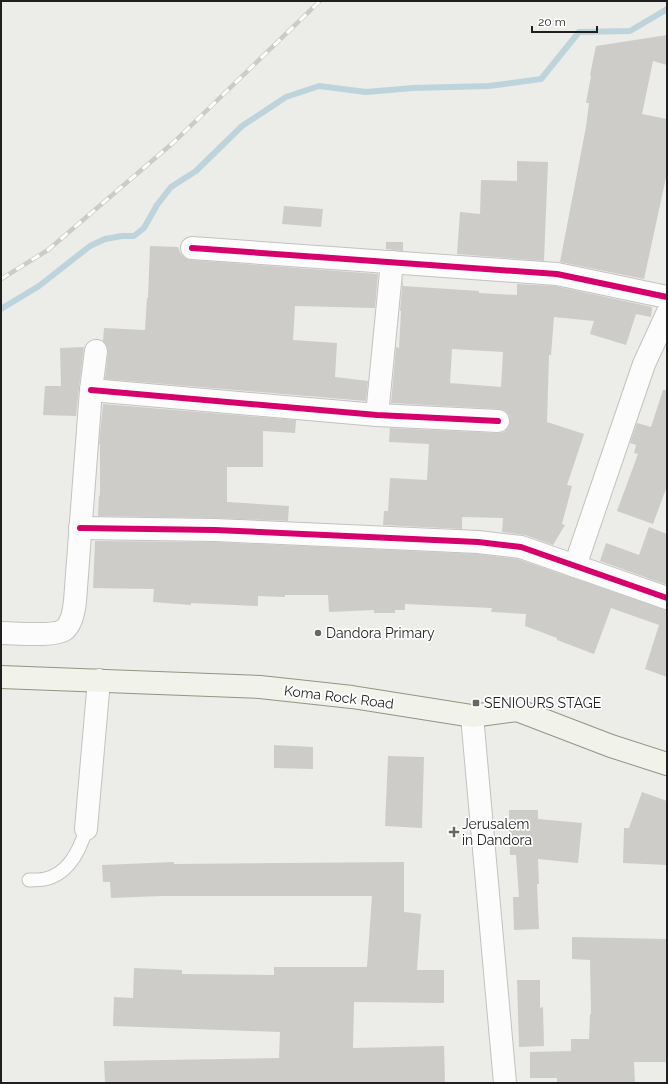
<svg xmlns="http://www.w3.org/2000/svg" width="668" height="1084" font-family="Raleway,sans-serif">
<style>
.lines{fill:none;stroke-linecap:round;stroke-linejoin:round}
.stream{stroke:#bed4dc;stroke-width:6}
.building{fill:#cdccc9;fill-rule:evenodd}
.lane-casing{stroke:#c2c2c0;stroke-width:15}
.street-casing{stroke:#c2c2c0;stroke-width:24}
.secondary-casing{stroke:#919582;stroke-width:24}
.lane{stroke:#fcfcfc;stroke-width:13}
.street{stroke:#fcfcfc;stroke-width:22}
.secondary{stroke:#f1f3eb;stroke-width:22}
.rail-casing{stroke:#cbcbca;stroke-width:4.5}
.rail{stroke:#fff;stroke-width:3;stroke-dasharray:9;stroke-linecap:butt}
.cycleway-casing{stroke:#fff;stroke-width:8}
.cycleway{stroke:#d6006c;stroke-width:6}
.poi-dot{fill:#676765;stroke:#fff;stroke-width:1.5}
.labels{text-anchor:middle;stroke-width:3.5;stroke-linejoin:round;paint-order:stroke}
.poi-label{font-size:14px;fill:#1f1f1f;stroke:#fff;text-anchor:start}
.street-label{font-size:14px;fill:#1f1f1f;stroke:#fff}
</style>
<rect width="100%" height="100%" fill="#ecece8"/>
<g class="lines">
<!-- stream -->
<polyline class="stream" points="1,309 39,286 90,246 105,239 122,236 134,236 144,228 157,205 171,187 196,171 242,126 286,97 319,86 366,92 413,88 489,86 541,79 579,32 630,31 667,9"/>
</g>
<!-- building -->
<g class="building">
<polygon points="667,35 667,65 653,61 642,114 667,119 667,173 644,279 560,262 586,127 589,103 586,103 591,76 590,75 596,46"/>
<polygon points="517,161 548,162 544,261 457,254 460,212 480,214 481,180 517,181"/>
<polygon points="284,206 323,209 321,227 282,224"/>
<polygon points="386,242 403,242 403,251 386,249"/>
<polygon points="150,246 178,247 181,254 185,258 191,260 378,274 375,308 295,306 293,340 337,343 335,377 368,381 366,401 105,379 108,352 107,346 103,341 104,328 145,330 147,298 148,298"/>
<path d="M403 276V286L479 291V293L517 295V284L555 286 652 307 651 317 636 314 626 345 590 334 594 321 554 317 551 355H549L547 422 584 434 567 485 572 486 562 524 565 525 553 545 525 535 502 532 503 518 462 517V529L383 525 384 511H388L390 478 427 480 429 444 389 442 390 428 497 433 504 432 508 428 510 422 509 415 504 410 499 409 391 403 396 347 399 348 401 311H400ZM452 349 503 352 501 387 450 383Z"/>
<polygon points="84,347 79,388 76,416 43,415 45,386 61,386 60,348"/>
<polygon points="663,390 667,390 667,486 653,524 617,511 638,454 634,453 636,445 630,443 637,423 651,427"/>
<polygon points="103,404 296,420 295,433 263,431 263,467 227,467 227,502 289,506 288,521 215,518 98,516 99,495 100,496 100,444 99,444"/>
<polygon points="649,527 667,534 667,585 600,561 606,543 639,555"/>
<polygon points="95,541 215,542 477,554 518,559 667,610 667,677 645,669 659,625 611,608 594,654 557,640 557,638 525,626 526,614 491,612 492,608 405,604 405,610 395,610 395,613 374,613 374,610 329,612 328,595 285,595 285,597 258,596 258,606 191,603 191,605 153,602 154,589 93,588"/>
<polygon points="274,745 313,747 313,769 274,768"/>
<polygon points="388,756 424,757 422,828 385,826"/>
<polygon points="642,792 667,801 667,865 623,863 624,828 629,828"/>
<polygon points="509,810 538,810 538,819 582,823 578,863 538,859 539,884 537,884 539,929 514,930 513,897 519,897 516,855 510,855"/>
<polygon points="174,862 174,864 404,862 404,912 421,914 417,970 444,970 444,1003 354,1002 353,1048 444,1046 445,1083 105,1083 104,1061 279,1058 280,1032 113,1026 114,997 133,998 134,968 182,970 182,974 274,975 274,967 367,967 372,896 162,896 111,898 110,882 103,882 102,865"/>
<polygon points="572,937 667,939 667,1062 634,1062 635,1083 557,1083 557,1078 530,1078 530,1052 571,1051 571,1039 589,1039 590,1014 591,1014 590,960 572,959"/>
<polygon points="517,980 540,980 540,1008 543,1007 544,1046 519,1047"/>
</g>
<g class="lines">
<!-- lane casing -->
<g class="lane-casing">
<path id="lane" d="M29 880C34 880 40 880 45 879 68 874 80 850 86 829"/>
</g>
<!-- street casing -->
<g class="street-casing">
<g id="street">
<polyline points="192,248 557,274 667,297"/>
<polyline points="91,390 377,415 498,421"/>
<polyline points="377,415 392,262"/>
<polyline points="80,528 215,530 478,542 521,547 667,598"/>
<polyline points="575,566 644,364 667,314"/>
<path d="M1 633C14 633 54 637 64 630 72 624 74 611 75 601L91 390 96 351"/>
<polyline points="472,716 505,1083"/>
<polyline points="86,829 99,680"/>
</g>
</g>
<!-- secondary casing -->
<g class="secondary-casing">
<polyline id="secondary" points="1,677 260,687 352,697 472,716 517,710 611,746 667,764"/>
</g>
<!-- lane -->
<use href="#lane" class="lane"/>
<!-- street -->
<use href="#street" class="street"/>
<!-- secondary -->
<use href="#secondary" class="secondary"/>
<!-- rail casing -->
<g class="rail-casing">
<polyline id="rail" points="1,279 48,250 174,142 320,1"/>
</g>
<!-- rail -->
<use href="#rail" class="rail"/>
<!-- cycleway casing -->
<g class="cycleway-casing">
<g id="cycleway">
<polyline points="192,248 557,274 667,297"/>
<polyline points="91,390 377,415 498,421"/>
<polyline points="80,528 215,530 478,542 521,547 667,598"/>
</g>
</g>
<!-- cycleway -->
<use href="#cycleway" class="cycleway"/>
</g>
<!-- markers -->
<g class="poi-dot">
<circle cx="318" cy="633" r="4"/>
<rect x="472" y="699" width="8" height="8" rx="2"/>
<path d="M452 826h4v4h4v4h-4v4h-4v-4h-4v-4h4z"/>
</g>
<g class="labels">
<!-- poi labels -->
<g class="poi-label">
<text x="326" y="638">Dandora Primary</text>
<text x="484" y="708">SENIOURS STAGE</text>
<text x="462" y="829">Jerusalem<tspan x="462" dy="16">in Dandora</tspan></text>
</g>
<!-- street labels -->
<g class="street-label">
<text transform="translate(339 697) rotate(7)" y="5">Koma Rock Road</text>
</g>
</g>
<!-- border -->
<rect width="668" height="1084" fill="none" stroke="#1f1f1f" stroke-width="4"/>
<!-- scale -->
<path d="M532 26v6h65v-6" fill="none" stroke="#1f1f1f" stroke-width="2"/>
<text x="538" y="26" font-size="12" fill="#1f1f1f" stroke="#ffffff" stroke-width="3" paint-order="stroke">20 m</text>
</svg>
